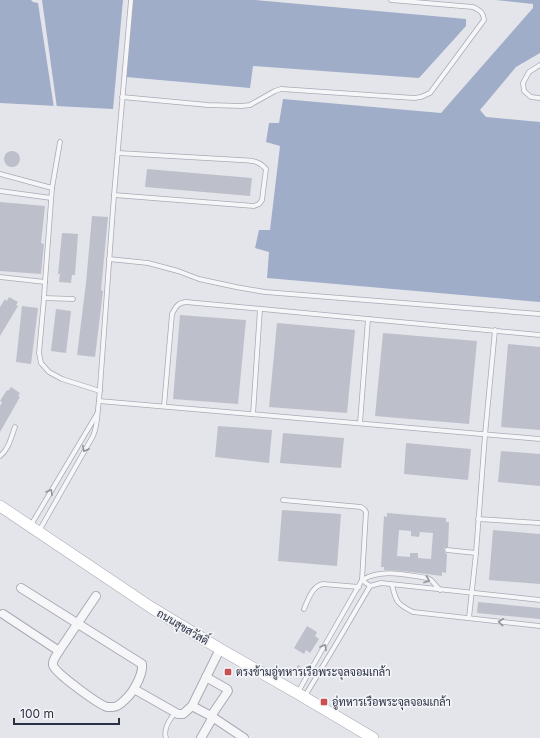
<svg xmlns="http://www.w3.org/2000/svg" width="540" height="738" font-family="Inter,Sarabun,sans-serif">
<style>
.water{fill:#a0adc9}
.pier{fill:#e3e5eb}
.building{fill:#bdc0ca;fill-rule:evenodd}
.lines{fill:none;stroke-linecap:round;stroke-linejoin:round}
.service-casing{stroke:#a8abb5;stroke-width:5.5}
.minor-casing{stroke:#a8abb5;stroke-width:10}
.secondary-casing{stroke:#a8abb5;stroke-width:12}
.service{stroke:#f6f6f9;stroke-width:4}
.minor{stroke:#f6f6f9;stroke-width:8}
.secondary{stroke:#fff;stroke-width:11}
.oneway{stroke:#90939e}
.poi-dot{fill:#ca4f4e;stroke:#f3f4f8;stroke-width:1.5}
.labels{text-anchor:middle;stroke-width:3.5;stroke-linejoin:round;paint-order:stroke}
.street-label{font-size:11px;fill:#2b3042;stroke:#f3f4f8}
.poi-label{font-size:11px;fill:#2b3042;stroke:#f3f4f8;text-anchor:start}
</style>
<rect width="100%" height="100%" fill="#e3e5eb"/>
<!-- water -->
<g class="water">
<polygon points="0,0 123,0 113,109 0,103"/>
<polygon points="133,0 255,0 466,19 466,26 419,78 253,66 250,88 126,77"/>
<polygon points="496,0 540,0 540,53 516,67 480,110 486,117 540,122 540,302 267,278 269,252 255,248 259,230 270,230 280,146 266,142 269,123 279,123 283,99 441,113 533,8 533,4"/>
</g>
<!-- pier -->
<polygon class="pier" points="31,0 42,0 57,108 54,108 38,3 33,2"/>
<!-- building -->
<g class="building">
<circle cx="12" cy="159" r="8"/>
<polygon points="147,169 252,178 250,196 145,187"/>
<polygon points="0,202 45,206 41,243 44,244 41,274 0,271"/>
<polygon points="92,216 108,217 101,290 103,291 95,357 77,355 86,283"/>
<polygon points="62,233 78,234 75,275 72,275 71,283 59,282 60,274 58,274"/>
<polygon points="9,297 18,302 16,305 18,306 0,336 0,307 5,299 7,301"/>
<polygon points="22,306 38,308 31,364 16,362"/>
<polygon points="56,309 71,311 66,353 51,351"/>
<polygon points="180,315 246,320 238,404 173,399"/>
<polygon points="277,323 355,330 347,413 269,407"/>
<polygon points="383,333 477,341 469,424 375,416"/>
<polygon points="508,344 540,347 540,430 501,427"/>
<polygon points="11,387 20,393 18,396 20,397 0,432 0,406 2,402 0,401 7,390 8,391"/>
<polygon points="218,426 272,430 269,463 215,457"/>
<polygon points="283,433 344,438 341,468 280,463"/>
<polygon points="406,443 471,449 468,480 404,474"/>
<polygon points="501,451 540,454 540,486 498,482"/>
<polygon points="282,510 341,514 337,566 278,561"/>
<path d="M387 513 446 518V522H449L448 547 444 548V550L445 553 447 554 446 573 442 572V576L403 571 384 570V567H381L384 516 387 517ZM399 530 411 531V536L419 537 420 532 433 533 431 559 418 558V553H410V557L397 556Z"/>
<polygon points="493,530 540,534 540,584 489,580"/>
<polygon points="478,602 540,608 540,619 477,613"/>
<polygon points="307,626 317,632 315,636 319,639 310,653 306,650 304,654 294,648"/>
<polygon points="298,665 306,670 303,676 295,671"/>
</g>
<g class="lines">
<!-- service casing -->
<g class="service-casing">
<g id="service">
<polyline points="540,65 529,72 523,83 524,91 531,97 540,98"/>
<path d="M122 97 208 105 242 106 250 105 275 91 281 89 414 98 421 97 430 93 484 20C483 12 481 11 473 7L391 0"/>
<polyline points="60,142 52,188 45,282 44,298 39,353 41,363 49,372 62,379 100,391"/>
<polyline points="0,174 52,188"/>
<polyline points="0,191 51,198"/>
<path d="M114 195 254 206 259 204 262 200 266 169C259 160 251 161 240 160L118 153"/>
<polyline points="109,259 148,263 178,271 199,279 236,287 265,292 429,305 540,314"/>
<polyline points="0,277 45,282"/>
<polyline points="44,298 73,299"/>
<polyline points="99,401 114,195 131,0"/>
<path d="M164 406 172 314C176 306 178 303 186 302L368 319 540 335"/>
<polyline points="253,414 260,309"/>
<polyline points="360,423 368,319"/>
<path d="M0 456C9 449 11 437 15 427"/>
<polyline points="283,500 361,507 364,509 366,512 362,580"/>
<polyline points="478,519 540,523"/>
<polyline points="31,525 97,414"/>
<path d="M39 531 93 436C98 425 97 413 99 401L540 439"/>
<polyline points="447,550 476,553"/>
<polyline points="362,580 370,586 381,583 540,600"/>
<path d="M392 585C396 602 397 604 413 612L540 626"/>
<path d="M304 609C308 600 312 586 323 584L359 587"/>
<polyline points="469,618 476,553 485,435 495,330"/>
<path d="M298 692 362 580C382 568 406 575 427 578L431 580 440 590"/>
<polyline points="305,696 339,639 370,586"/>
<path d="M166 738C163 729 169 720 175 713"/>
</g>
</g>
<!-- minor casing -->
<g class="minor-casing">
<g id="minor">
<path d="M21 588 142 664C143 672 139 680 135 687 132 693 120 707 113 707 111 707 109 707 107 707 98 704 55 673 53 665 52 660 57 655 59 651L96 596"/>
<polyline points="3,614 59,651"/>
<polyline points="206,677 227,689 228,691 211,716"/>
<polyline points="134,689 178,714 183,714 192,706 220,649"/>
<polyline points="192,706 211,716 244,738"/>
<polyline points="201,738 213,717"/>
</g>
</g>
<!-- secondary casing -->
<g class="secondary-casing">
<polyline id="secondary" points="0,506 152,608 220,649 297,693 373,738"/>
</g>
<!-- service -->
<use href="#service" class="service"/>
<!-- minor -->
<use href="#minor" class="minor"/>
<!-- secondary -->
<use href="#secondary" class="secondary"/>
</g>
<!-- one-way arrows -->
<defs><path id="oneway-chevron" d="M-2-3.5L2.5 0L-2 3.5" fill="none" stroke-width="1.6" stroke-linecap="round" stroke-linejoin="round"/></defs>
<g class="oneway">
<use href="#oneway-chevron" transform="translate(85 449) rotate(119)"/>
<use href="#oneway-chevron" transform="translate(50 492) rotate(-60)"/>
<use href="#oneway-chevron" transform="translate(427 580) rotate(21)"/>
<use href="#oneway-chevron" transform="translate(501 622) rotate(-174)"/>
<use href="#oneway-chevron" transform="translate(324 647) rotate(-60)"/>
</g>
<!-- markers -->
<g class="poi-dot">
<rect x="224" y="668" width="8" height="8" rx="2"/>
<rect x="320" y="698" width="8" height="8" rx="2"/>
</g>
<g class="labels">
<!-- street labels -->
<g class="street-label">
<text transform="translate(183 627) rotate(31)" y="4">ถนนสุขสวัสดิ์</text>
</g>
<!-- poi labels -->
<g class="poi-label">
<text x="236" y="676">ตรงข้ามอู่ทหารเรือพระจุลจอมเกล้า</text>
<text x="332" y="706">อู่ทหารเรือพระจุลจอมเกล้า</text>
</g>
</g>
<!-- scale -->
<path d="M14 718v6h105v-6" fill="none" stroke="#2b3042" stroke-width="2"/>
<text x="20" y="718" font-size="12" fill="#2b3042" stroke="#f3f4f8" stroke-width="3" paint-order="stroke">100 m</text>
</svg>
